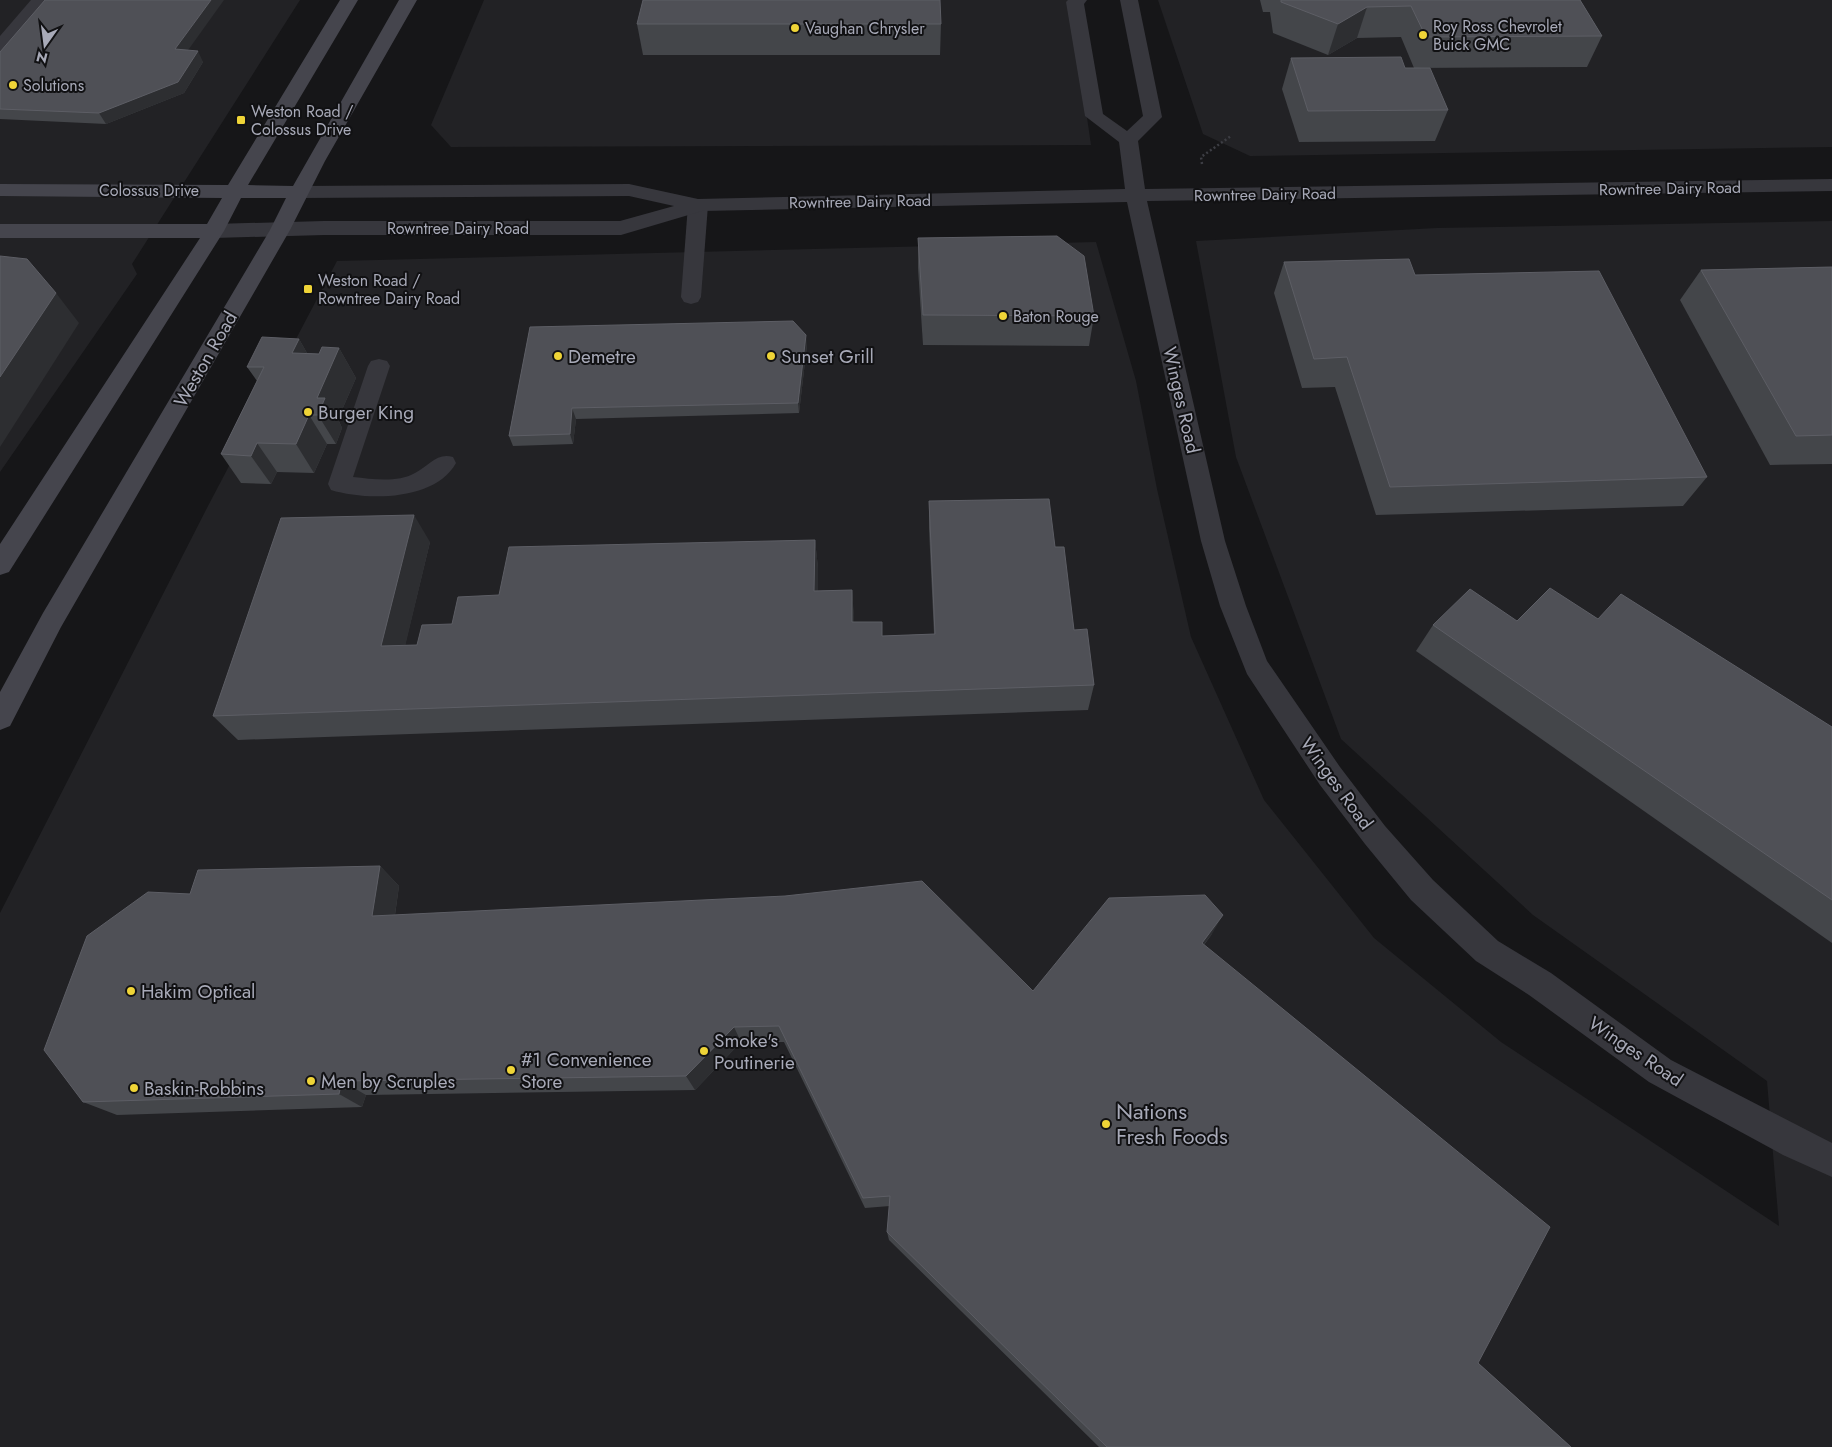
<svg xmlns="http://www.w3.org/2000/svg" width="1832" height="1447" font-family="Jost,sans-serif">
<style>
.built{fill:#222225}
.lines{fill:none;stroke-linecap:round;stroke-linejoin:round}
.path{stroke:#3d3e44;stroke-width:2.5;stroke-dasharray:2 2.5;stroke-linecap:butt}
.lane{fill:#37373d;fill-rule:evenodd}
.street{fill:#37373d;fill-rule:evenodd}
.secondary{fill:#45454d;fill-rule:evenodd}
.wall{fill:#44464a}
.shaded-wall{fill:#2d2e31}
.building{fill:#4f5056;stroke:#5d5e65}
.poi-dot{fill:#efd437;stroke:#111113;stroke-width:2}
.labels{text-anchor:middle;stroke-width:4;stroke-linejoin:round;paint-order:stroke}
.far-poi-label{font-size:16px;fill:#a8aab8;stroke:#111113;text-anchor:start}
.far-street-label{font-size:16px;fill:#a8aab8;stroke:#111113}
.poi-label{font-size:19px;fill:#a8aab8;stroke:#111113;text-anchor:start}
.street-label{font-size:19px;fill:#a8aab8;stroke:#111113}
.near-poi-label{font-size:22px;fill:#a8aab8;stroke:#111113;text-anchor:start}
</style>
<rect width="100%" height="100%" fill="#161618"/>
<!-- built -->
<g class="built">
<polygon points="0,0 300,0 132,264 137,274 0,472"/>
<polygon points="484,0 1070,0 1091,145 451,147 431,125"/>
<polygon points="1158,0 1832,0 1832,147 1250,156 1203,134"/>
<polygon points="1832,221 1832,1447 0,1447 0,913 208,506 337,261 1096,242 1136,381 1157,489 1191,637 1264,800 1374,938 1501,1042 1779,1226 1767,1081 1533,915 1341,739 1236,457 1196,241 1437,228"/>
</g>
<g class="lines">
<!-- path -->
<polyline class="path" points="1202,164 1201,157 1231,136"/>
<!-- lane -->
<g class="lane">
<polygon points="31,0 48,0 6,51 0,52 0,36"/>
<polygon points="698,199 705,201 708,205 701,297 698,302 691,304 684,302 681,297 688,205 691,201"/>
<path d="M379 359 387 361 390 366 353 477C373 479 397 483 415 473 429 466 437 452 453 457L456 463C435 501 367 501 331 490L328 484 368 366 371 361Z"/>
</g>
<!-- street -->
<polygon class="street" points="1068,0 1087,0 1084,4 1103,114 1127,131 1143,116 1120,0 1138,0 1162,117 1138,141 1145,189 1832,179 1832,191 1147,201 1225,541 1246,606 1267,661 1340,767 1385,826 1433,880 1498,941 1551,973 1671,1060 1832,1143 1832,1177 1783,1155 1649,1082 1529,995 1476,961 1411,900 1365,844 1320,785 1247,674 1220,606 1201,541 1127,202 702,211 621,235 324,235 214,238 207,236 204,231 207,226 214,224 324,221 620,221 674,206 629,196 299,198 292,196 289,192 292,188 299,186 629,184 698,199 1125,189 1119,142 1085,116 1066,2"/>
<!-- secondary -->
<polygon class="secondary" points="340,0 358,0 248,185 293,186 399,0 417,0 325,161 290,230 61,627 10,726 0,730 0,692 43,613 270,230 286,198 241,198 224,231 9,572 0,575 0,544 200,238 0,238 0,224 207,224 222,198 0,196 0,184 228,185"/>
</g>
<!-- wall -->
<g class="wall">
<polygon points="1260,0 1580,0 1602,36 1587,67 1414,68 1401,37 1357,38 1328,55 1273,33 1270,12 1263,12"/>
<polygon points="637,24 941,24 940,55 643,55"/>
<polygon points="187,50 203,62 184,93 106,124 0,119 0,52"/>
<polygon points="1291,58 1405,68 1448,110 1435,141 1299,142 1282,89"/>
<polygon points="918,238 1094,316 1089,346 923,345 918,268"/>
<polygon points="1284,262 1415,275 1707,477 1683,506 1376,515 1335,387 1302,388 1274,293"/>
<polygon points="1832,267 1832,464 1770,465 1680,300 1701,270"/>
<polygon points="530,327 807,345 799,413 576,419 573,444 513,446 509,436"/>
<polygon points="299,339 307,353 319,354 339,348 356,378 338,419 342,428 336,444 327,444 314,473 277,472 271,484 241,483 221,454 257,381 247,367"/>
<polygon points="929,501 1055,547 1074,630 1094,685 1088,710 238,740 213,716 430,542 405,645 417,645 499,595 815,540 818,568 818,591 852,590 854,622 882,636 934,634 929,529"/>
<polygon points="1598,619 1832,727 1832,943 1416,651 1433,625 1517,621"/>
<polygon points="380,866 399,886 395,915 1033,991 1212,934 1204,945 1478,1363 1571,1447 1099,1447 889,1240 887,1232 890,1206 865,1208 784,1042 741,1042 695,1090 366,1095 362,1107 117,1115 83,1102 190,894"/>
</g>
<!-- shaded-wall -->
<g class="shaded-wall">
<polygon points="211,0 224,0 181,60 175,49"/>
<polygon points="1367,7 1357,38 1328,55 1338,24"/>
<polygon points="198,51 203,62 184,93 106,124 99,113"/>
<polygon points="56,293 79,323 0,447 0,377"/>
<polygon points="806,335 807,345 799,413 798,403"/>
<polygon points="299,339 316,369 292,353"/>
<polygon points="339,348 356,378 338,419 342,428 336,444 318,415 317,398"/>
<polygon points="572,408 576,419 573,444 570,434"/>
<polygon points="309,415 327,444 314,473 296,444"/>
<polygon points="257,443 277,472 271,484 251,456"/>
<polygon points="414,515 430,542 399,672 381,646"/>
<polygon points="815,540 818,568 818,618 814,591"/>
<polygon points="852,590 854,616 854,648 852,622"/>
<polygon points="380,866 399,886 392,935 372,916"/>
<polygon points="1223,915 1212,934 1191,961 1202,943"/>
<polygon points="734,1027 741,1042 695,1090 686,1076"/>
<polygon points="342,1081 366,1095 362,1107 339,1094"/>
</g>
<!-- building -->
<g class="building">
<polygon points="45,0 211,0 175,49 198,51 178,82 99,113 0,109 0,52"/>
<polygon points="643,0 940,0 941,24 637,24"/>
<polygon points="1281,0 1580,0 1602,36 1426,37 1411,6 1367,7 1338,24 1281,2"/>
<polygon points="1401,57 1405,68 1430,68 1448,110 1308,111 1291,58"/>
<polygon points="1057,236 1084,256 1094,316 923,315 918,238"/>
<polygon points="0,256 27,259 56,293 0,377"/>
<polygon points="1409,259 1415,275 1599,271 1707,477 1390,487 1347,357 1314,359 1284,262"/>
<polygon points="1832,267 1832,435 1796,436 1701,270"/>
<polygon points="793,321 806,335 798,403 572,408 570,434 509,436 530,327"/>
<polygon points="262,337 299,339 292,353 319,354 322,347 339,348 317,398 325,398 318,415 309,415 296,444 257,443 251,456 221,454 264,367 247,367"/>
<polygon points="1049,499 1055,547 1064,547 1074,630 1087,629 1094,685 213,716 281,518 414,515 381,646 417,645 422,625 452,624 458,597 499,595 509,547 815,540 814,591 852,590 852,622 882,622 882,636 935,634 929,501"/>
<polygon points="1550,588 1598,619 1621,594 1832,727 1832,900 1433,625 1470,589 1517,621"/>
<polygon points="380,866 372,916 785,896 922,881 1033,991 1109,898 1205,895 1223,915 1202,943 1550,1227 1478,1363 1571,1447 1107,1447 887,1232 890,1196 863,1198 779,1026 734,1027 686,1076 342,1081 339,1094 83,1102 44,1050 87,936 148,892 190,894 198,870"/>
</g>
<!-- markers -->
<g class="poi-dot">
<circle cx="795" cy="28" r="5"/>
<circle cx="1423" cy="35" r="5"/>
<circle cx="13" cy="85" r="5"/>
<rect x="236" y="115" width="10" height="10" rx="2.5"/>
<rect x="303" y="284" width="10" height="10" rx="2.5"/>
<circle cx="1003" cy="316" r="5"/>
<circle cx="558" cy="356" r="5"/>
<circle cx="771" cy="356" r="5"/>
<circle cx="308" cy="412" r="5"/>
<circle cx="131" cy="991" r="5"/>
<circle cx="704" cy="1051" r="5"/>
<circle cx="511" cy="1070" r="5"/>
<circle cx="311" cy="1081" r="5"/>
<circle cx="134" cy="1088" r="5"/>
<circle cx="1106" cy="1124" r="5"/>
</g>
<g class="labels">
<!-- far-poi labels -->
<g class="far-poi-label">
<text x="1433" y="32">Roy Ross Chevrolet<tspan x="1433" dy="18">Buick GMC</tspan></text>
<text x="805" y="34">Vaughan Chrysler</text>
<text x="23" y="91">Solutions</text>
<text x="251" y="117">Weston Road /<tspan x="251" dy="18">Colossus Drive</tspan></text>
<text x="318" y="286">Weston Road /<tspan x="318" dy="18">Rowntree Dairy Road</tspan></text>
<text x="1013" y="322">Baton Rouge</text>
</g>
<!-- far-street labels -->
<g class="far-street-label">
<text transform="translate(1670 188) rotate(-1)" y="6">Rowntree Dairy Road</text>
<text x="149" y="196">Colossus Drive</text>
<text transform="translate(1265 194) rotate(-1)" y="6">Rowntree Dairy Road</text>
<text transform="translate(860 201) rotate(-1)" y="6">Rowntree Dairy Road</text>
<text x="458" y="234">Rowntree Dairy Road</text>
</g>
<!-- poi labels -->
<g class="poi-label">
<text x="568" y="363">Demetre</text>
<text x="781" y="363">Sunset Grill</text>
<text x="318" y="419">Burger King</text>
<text x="141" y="998">Hakim Optical</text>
<text x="714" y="1047">Smoke's<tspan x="714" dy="22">Poutinerie</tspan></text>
<text x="521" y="1066">#1 Convenience<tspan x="521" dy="22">Store</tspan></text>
<text x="321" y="1088">Men by Scruples</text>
<text x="144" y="1095">Baskin-Robbins</text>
</g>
<!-- street labels -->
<g class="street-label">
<text transform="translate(205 359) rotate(-60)" y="7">Weston Road</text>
<text transform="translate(1182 400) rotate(77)" y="7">Winges Road</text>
<text transform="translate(1337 783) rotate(54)" y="7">Winges Road</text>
<text transform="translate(1636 1051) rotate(34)" y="7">Winges Road</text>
</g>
<!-- near-poi labels -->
<g class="near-poi-label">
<text x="1116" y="1119">Nations<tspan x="1116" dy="25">Fresh Foods</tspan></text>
</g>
</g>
<!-- north arrow -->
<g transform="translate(45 45) rotate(194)" stroke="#111113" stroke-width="4" paint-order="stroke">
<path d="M0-4L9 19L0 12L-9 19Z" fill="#a8aab8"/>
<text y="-8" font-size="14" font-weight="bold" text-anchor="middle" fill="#a8aab8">N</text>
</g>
</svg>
